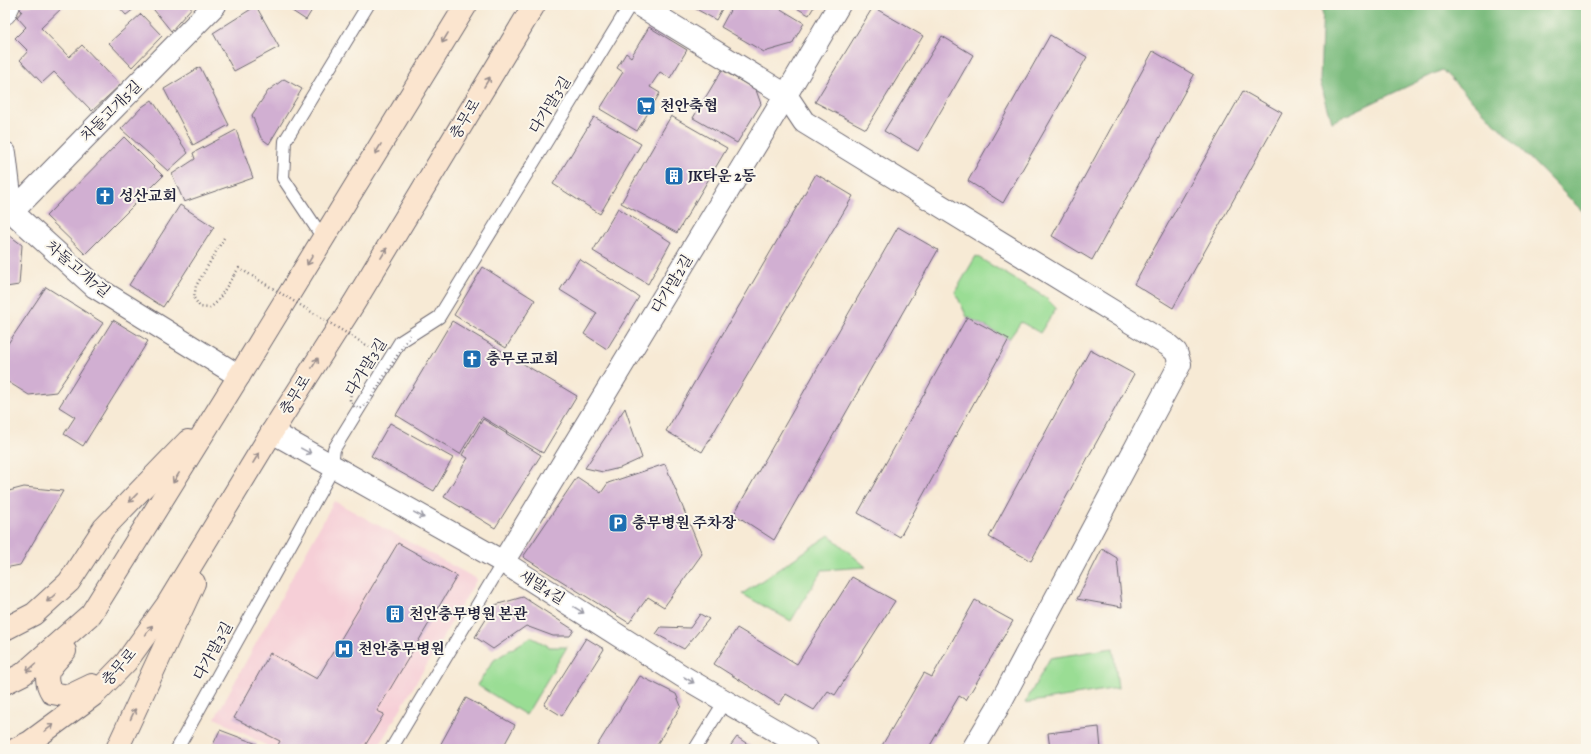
<svg xmlns="http://www.w3.org/2000/svg" width="1591" height="754" font-family="Alegreya,'Noto Serif KR',serif">
<style>
.built{fill:#f6cfd7}
.green{fill:#9add94;stroke:#5e8068}
.forest{fill:#7bbc7e;stroke:#4e6f5c}
.building{fill:#d1afd2}
.lines{fill:none;stroke-linecap:round;stroke-linejoin:round}
.lane-casing{stroke:#6d6871;stroke-width:14}
.street-casing{stroke:#6d6871;stroke-width:24}
.secondary-casing{stroke:#6d6871;stroke-width:24}
.path{stroke:#6d6871;stroke-width:2.5;stroke-dasharray:1 3;stroke-linecap:butt}
.lane{stroke:#fff;stroke-width:12}
.street{stroke:#fff;stroke-width:22}
.secondary{stroke:#fbe5cf;stroke-width:22}
.path-bridge{stroke:#6d6871;stroke-width:2.5;stroke-dasharray:1 3;stroke-linecap:butt}
.oneway{stroke:#998d8c}
.oneway2{stroke:#9c9ca7}
.labels{text-anchor:middle;stroke-width:4;stroke-linejoin:round;paint-order:stroke}
.street-label{font-size:15px;fill:#22223b;stroke:#fbf7ec}
.poi-label{font-size:15px;font-weight:bold;fill:#22223b;stroke:#fbf7ec;text-anchor:start}
</style>
<rect width="100%" height="100%" fill="#fbf7ec"/>
<filter id="ink" filterUnits="userSpaceOnUse"><feTurbulence type="fractalNoise" baseFrequency=".025" numOctaves="2"/><feDisplacementMap in="SourceGraphic" scale="8" xChannelSelector="R" yChannelSelector="G"/><feConvolveMatrix kernelMatrix="1 2 1 2 8 2 1 2 1" color-interpolation-filters="sRGB"/></filter>
<filter id="wash" filterUnits="userSpaceOnUse"><feTurbulence type="fractalNoise" baseFrequency=".012" numOctaves="4" result="noise"/><feDisplacementMap in="SourceGraphic" scale="16" xChannelSelector="R" yChannelSelector="G"/><feGaussianBlur stdDeviation="0.9" result="paint"/><feColorMatrix in="noise" values="0 0 0 0 0 0 0 0 0 0 0 0 0 0 0 0 0 1.4 0 .05"/><feComposite in="paint" operator="in"/></filter>
<g filter="url(#wash)">
<rect width="100%" height="100%" fill="#f7ead5"/>
<!-- built -->
<polygon class="built" points="334,501 477,579 377,749 265,749 267,746 215,718"/>
<!-- green -->
<g class="green">
<polygon points="976,256 1045,297 1056,308 1040,333 1021,322 1009,339 967,317 955,292"/>
<polygon points="829,535 866,567 822,570 791,621 742,594"/>
<polygon points="531,637 550,647 567,647 526,715 477,685 494,660"/>
<polygon points="1113,648 1118,688 1025,703 1050,658"/>
</g>
<!-- forest -->
<polygon class="forest" points="1323,5 1586,5 1586,215 1442,70 1332,122 1320,81"/>
<g id="blocks">
<!-- building -->
<g class="building">
<polygon points="65,5 41,28 69,57 82,45 120,85 92,111 54,72 42,83 20,60 28,51 15,38 26,27 17,17 22,11 17,6"/>
<polygon points="117,5 139,5 126,15"/>
<polygon points="150,5 194,5 171,31"/>
<polygon points="283,5 315,5 306,20"/>
<polygon points="689,5 724,5 716,20"/>
<polygon points="733,5 774,5 804,23 792,44 764,52 721,27"/>
<polygon points="791,5 815,5 809,15"/>
<polygon points="256,6 279,47 234,71 213,33"/>
<polygon points="873,7 923,36 866,129 815,102"/>
<polygon points="141,14 162,36 132,67 109,43"/>
<polygon points="649,27 687,50 670,78 660,72 650,87 660,93 637,131 600,109 623,72 617,68 626,53 631,57"/>
<polygon points="1050,35 1087,57 1003,203 968,181"/>
<polygon points="942,36 973,55 918,151 884,131"/>
<polygon points="1153,51 1194,75 1092,260 1052,236"/>
<polygon points="200,67 229,125 193,145 164,89"/>
<polygon points="722,70 756,90 761,104 737,143 693,118"/>
<polygon points="284,79 302,89 269,144 261,138 252,115 268,91"/>
<polygon points="1243,91 1282,113 1173,308 1134,284"/>
<polygon points="152,100 188,153 168,171 121,129 142,107"/>
<polygon points="671,116 727,148 677,233 621,203"/>
<polygon points="594,117 641,144 600,214 553,184"/>
<polygon points="236,130 253,178 184,202 172,174 195,159 193,153"/>
<polygon points="124,137 163,176 85,254 46,216"/>
<polygon points="816,174 853,196 702,452 666,431"/>
<polygon points="180,205 214,227 163,307 129,285"/>
<polygon points="618,208 671,242 648,284 593,251"/>
<polygon points="898,227 938,250 774,540 734,514"/>
<polygon points="9,235 22,245 19,285 6,287 7,298 5,298 5,236"/>
<polygon points="579,259 639,297 607,349 584,334 597,313 560,290"/>
<polygon points="483,267 535,300 506,348 454,315"/>
<polygon points="46,287 103,323 56,392 29,395 5,380 5,348"/>
<polygon points="967,317 1009,339 900,537 858,513"/>
<polygon points="113,320 148,341 83,446 64,434 75,417 59,407"/>
<polygon points="452,321 577,396 543,453 482,417 460,454 396,415"/>
<polygon points="1090,350 1134,374 1031,561 989,537"/>
<polygon points="625,408 642,458 620,468 603,472 585,468"/>
<polygon points="483,419 541,455 495,528 444,497 468,458 462,455"/>
<polygon points="390,423 453,458 434,491 371,456"/>
<polygon points="665,464 702,554 664,607 648,597 629,623 523,557 577,477 601,493 608,483"/>
<polygon points="24,487 63,491 20,565 5,568 5,492"/>
<polygon points="398,543 457,576 377,711 384,714 363,749 276,749 280,741 234,718 270,653 317,679"/>
<polygon points="1102,549 1117,558 1122,607 1077,599"/>
<polygon points="852,577 895,601 835,695 828,691 814,710 786,694 779,705 714,664 737,628 797,664"/>
<polygon points="523,597 574,630 570,636 553,636 526,626 493,649 475,637 495,605"/>
<polygon points="975,600 1013,621 966,700 959,696 928,749 880,749 924,673 932,677"/>
<polygon points="700,614 709,619 684,649 656,634 661,627 690,628"/>
<polygon points="586,638 604,649 562,716 544,705"/>
<polygon points="640,676 676,694 681,706 654,749 595,749"/>
<polygon points="466,698 515,725 502,749 438,749"/>
<polygon points="1099,727 1101,749 1050,749 1048,733"/>
<polygon points="220,730 257,744 255,749 211,749"/>
<polygon points="737,737 755,749 728,749"/>
</g>
</g>
</g>
<g filter="url(#ink)">
<use href="#blocks" fill-opacity="0" stroke="#6d6871" stroke-width="1"/>
<g class="lines">
<!-- lane casing -->
<g class="lane-casing">
<g id="lane">
<polyline points="323,238 283,178 285,141 368,5"/>
<polyline points="177,749 331,472 334,449 400,342 439,317 630,5"/>
<polyline points="391,749 503,562"/>
<polyline points="695,749 725,701"/>
</g>
</g>
<!-- street casing -->
<g class="street-casing">
<g id="street">
<polyline points="639,5 786,95 804,122 1168,345 1176,352 1180,364 998,707 973,749"/>
<polyline points="5,13 9,5"/>
<polyline points="5,153 12,212 95,287 239,376"/>
<polyline points="5,214 12,212 215,5"/>
<polyline points="272,432 503,562 682,676 807,749"/>
<polyline points="503,562 786,95 839,5"/>
</g>
</g>
<!-- secondary casing -->
<g class="secondary-casing">
<g id="secondary">
<polyline points="5,629 34,614 69,582 104,528 188,441"/>
<path d="M65 651C52 665 40 674 52 693L69 696 92 685"/>
<polyline points="5,683 23,674 91,614 239,376 466,5"/>
<polyline points="16,749 30,742 95,694 126,662 167,605 272,432 354,303 534,5"/>
<polyline points="117,749 194,583"/>
</g>
</g>
<!-- path -->
<polyline class="path" points="224,238 196,286 194,298 200,307 210,308 217,302 234,275"/>
<!-- lane -->
<use href="#lane" class="lane"/>
<!-- street -->
<use href="#street" class="street"/>
<!-- secondary -->
<use href="#secondary" class="secondary"/>
<!-- path-bridge -->
<polyline class="path-bridge" points="234,275 239,268 376,351 351,392 350,400 355,408 361,408 367,404 410,335"/>
</g>
<!-- one-way arrows -->
<defs><path id="oneway-shaft" d="M-6 0H5M1.5-3L5.5 0L1.5 3" fill="none" stroke-width="1.6" stroke-linecap="round" stroke-linejoin="round"/></defs>
<g class="oneway">
<use href="#oneway-shaft" transform="translate(445 38) rotate(121)"/>
<use href="#oneway-shaft" transform="translate(487 82) rotate(-59)"/>
<use href="#oneway-shaft" transform="translate(378 149) rotate(121)"/>
<use href="#oneway-shaft" transform="translate(384 253) rotate(-59)"/>
<use href="#oneway-shaft" transform="translate(310 260) rotate(121)"/>
<use href="#oneway-shaft" transform="translate(315 363) rotate(-58)"/>
<use href="#oneway-shaft" transform="translate(256 458) rotate(-59)"/>
<use href="#oneway-shaft" transform="translate(176 478) rotate(122)"/>
<use href="#oneway-shaft" transform="translate(133 498) rotate(134)"/>
<use href="#oneway-shaft" transform="translate(51 598) rotate(138)"/>
<use href="#oneway-shaft" transform="translate(149 630) rotate(-55)"/>
<use href="#oneway-shaft" transform="translate(31 668) rotate(138)"/>
<use href="#oneway-shaft" transform="translate(133 714) rotate(-65)"/>
<use href="#oneway-shaft" transform="translate(49 728) rotate(-36)"/>
</g>
<g class="oneway2">
<use href="#oneway-shaft" transform="translate(306 451) rotate(29)"/>
<use href="#oneway-shaft" transform="translate(419 515) rotate(29)"/>
<use href="#oneway-shaft" transform="translate(579 610) rotate(32)"/>
<use href="#oneway-shaft" transform="translate(689 680) rotate(30)"/>
</g>
</g>
<!-- icons -->
<defs>
<g id="supermarket-square" transform="scale(1)"><rect x="-9" y="-9" width="18" height="18" rx="4" fill="#1f6fb2" stroke="#fbf7ec"/><path d="M-6-5.5h2.5l.6 2H6L4.5 2H-2.5L-4.4-4H-6ZM-1.5 3.2a1.3 1.3 0 1 0 .1 0ZM3 3.2a1.3 1.3 0 1 0 .1 0Z" fill="#fff"/></g>
<g id="building-square" transform="scale(1)"><rect x="-9" y="-9" width="18" height="18" rx="4" fill="#1f6fb2" stroke="#fbf7ec"/><path d="M-4-6H4V6H1V3H-1V6H-4ZM-2.5-4.3h1.7v1.8h-1.7ZM.8-4.3h1.7v1.8H.8ZM-2.5-1h1.7V.8h-1.7ZM.8-1h1.7V.8H.8Z" fill="#fff"/></g>
<g id="church-square" transform="scale(1)"><rect x="-9" y="-9" width="18" height="18" rx="4" fill="#1f6fb2" stroke="#fbf7ec"/><path d="M-1.2-6h2.4v3.5h3.3v2.4h-3.3V6h-2.4V-.1h-3.3v-2.4h3.3Z" fill="#fff"/></g>
<g id="parking-square" transform="scale(1)"><rect x="-9" y="-9" width="18" height="18" rx="4" fill="#1f6fb2" stroke="#fbf7ec"/><path d="M-3.5-5.5H1a3.5 3.5 0 0 1 0 7H-1V5.5H-3.5ZM-1-3.4V-.6H.8a1.4 1.4 0 0 0 0-2.8Z" fill="#fff"/></g>
<g id="hospital-square" transform="scale(1)"><rect x="-9" y="-9" width="18" height="18" rx="4" fill="#1f6fb2" stroke="#fbf7ec"/><path d="M-5-5h3v3.5h4V-5h3V5h-3V1.5h-4V5h-3Z" fill="#fff"/></g>
</defs>
<g fill-rule="evenodd">
<use href="#supermarket-square" x="646" y="106"/>
<use href="#building-square" x="674" y="176"/>
<use href="#church-square" x="105" y="196"/>
<use href="#church-square" x="472" y="359"/>
<use href="#parking-square" x="618" y="523"/>
<use href="#building-square" x="395" y="614"/>
<use href="#hospital-square" x="344" y="649"/>
</g>
<g class="labels">
<!-- street labels -->
<g class="street-label">
<text transform="translate(550 105) rotate(-58)" y="5">다가말3길</text>
<text transform="translate(111 111) rotate(-45)" y="5">차돌고개5길</text>
<text transform="translate(465 119) rotate(-59)" y="5">충무로</text>
<text transform="translate(78 269) rotate(40)" y="5">차돌고개7길</text>
<text transform="translate(672 284) rotate(-59)" y="5">다가말2길</text>
<text transform="translate(366 367) rotate(-58)" y="5">다가말3길</text>
<text transform="translate(295 395) rotate(-58)" y="5">충무로</text>
<text transform="translate(542 587) rotate(32)" y="5">새말4길</text>
<text transform="translate(213 651) rotate(-61)" y="5">다가말3길</text>
<text transform="translate(119 667) rotate(-49)" y="5">충무로</text>
</g>
<!-- poi labels -->
<g class="poi-label">
<text x="660" y="111">천안축협</text>
<text x="688" y="181">JK타운 2동</text>
<text x="119" y="201">성산교회</text>
<text x="486" y="364">충무로교회</text>
<text x="632" y="528">충무병원 주차장</text>
<text x="409" y="619">천안충무병원 본관</text>
<text x="358" y="654">천안충무병원</text>
</g>
</g>
<!-- margin -->
<rect width="1591" height="754" fill="none" stroke="#fbf7ec" stroke-width="20"/>
</svg>
